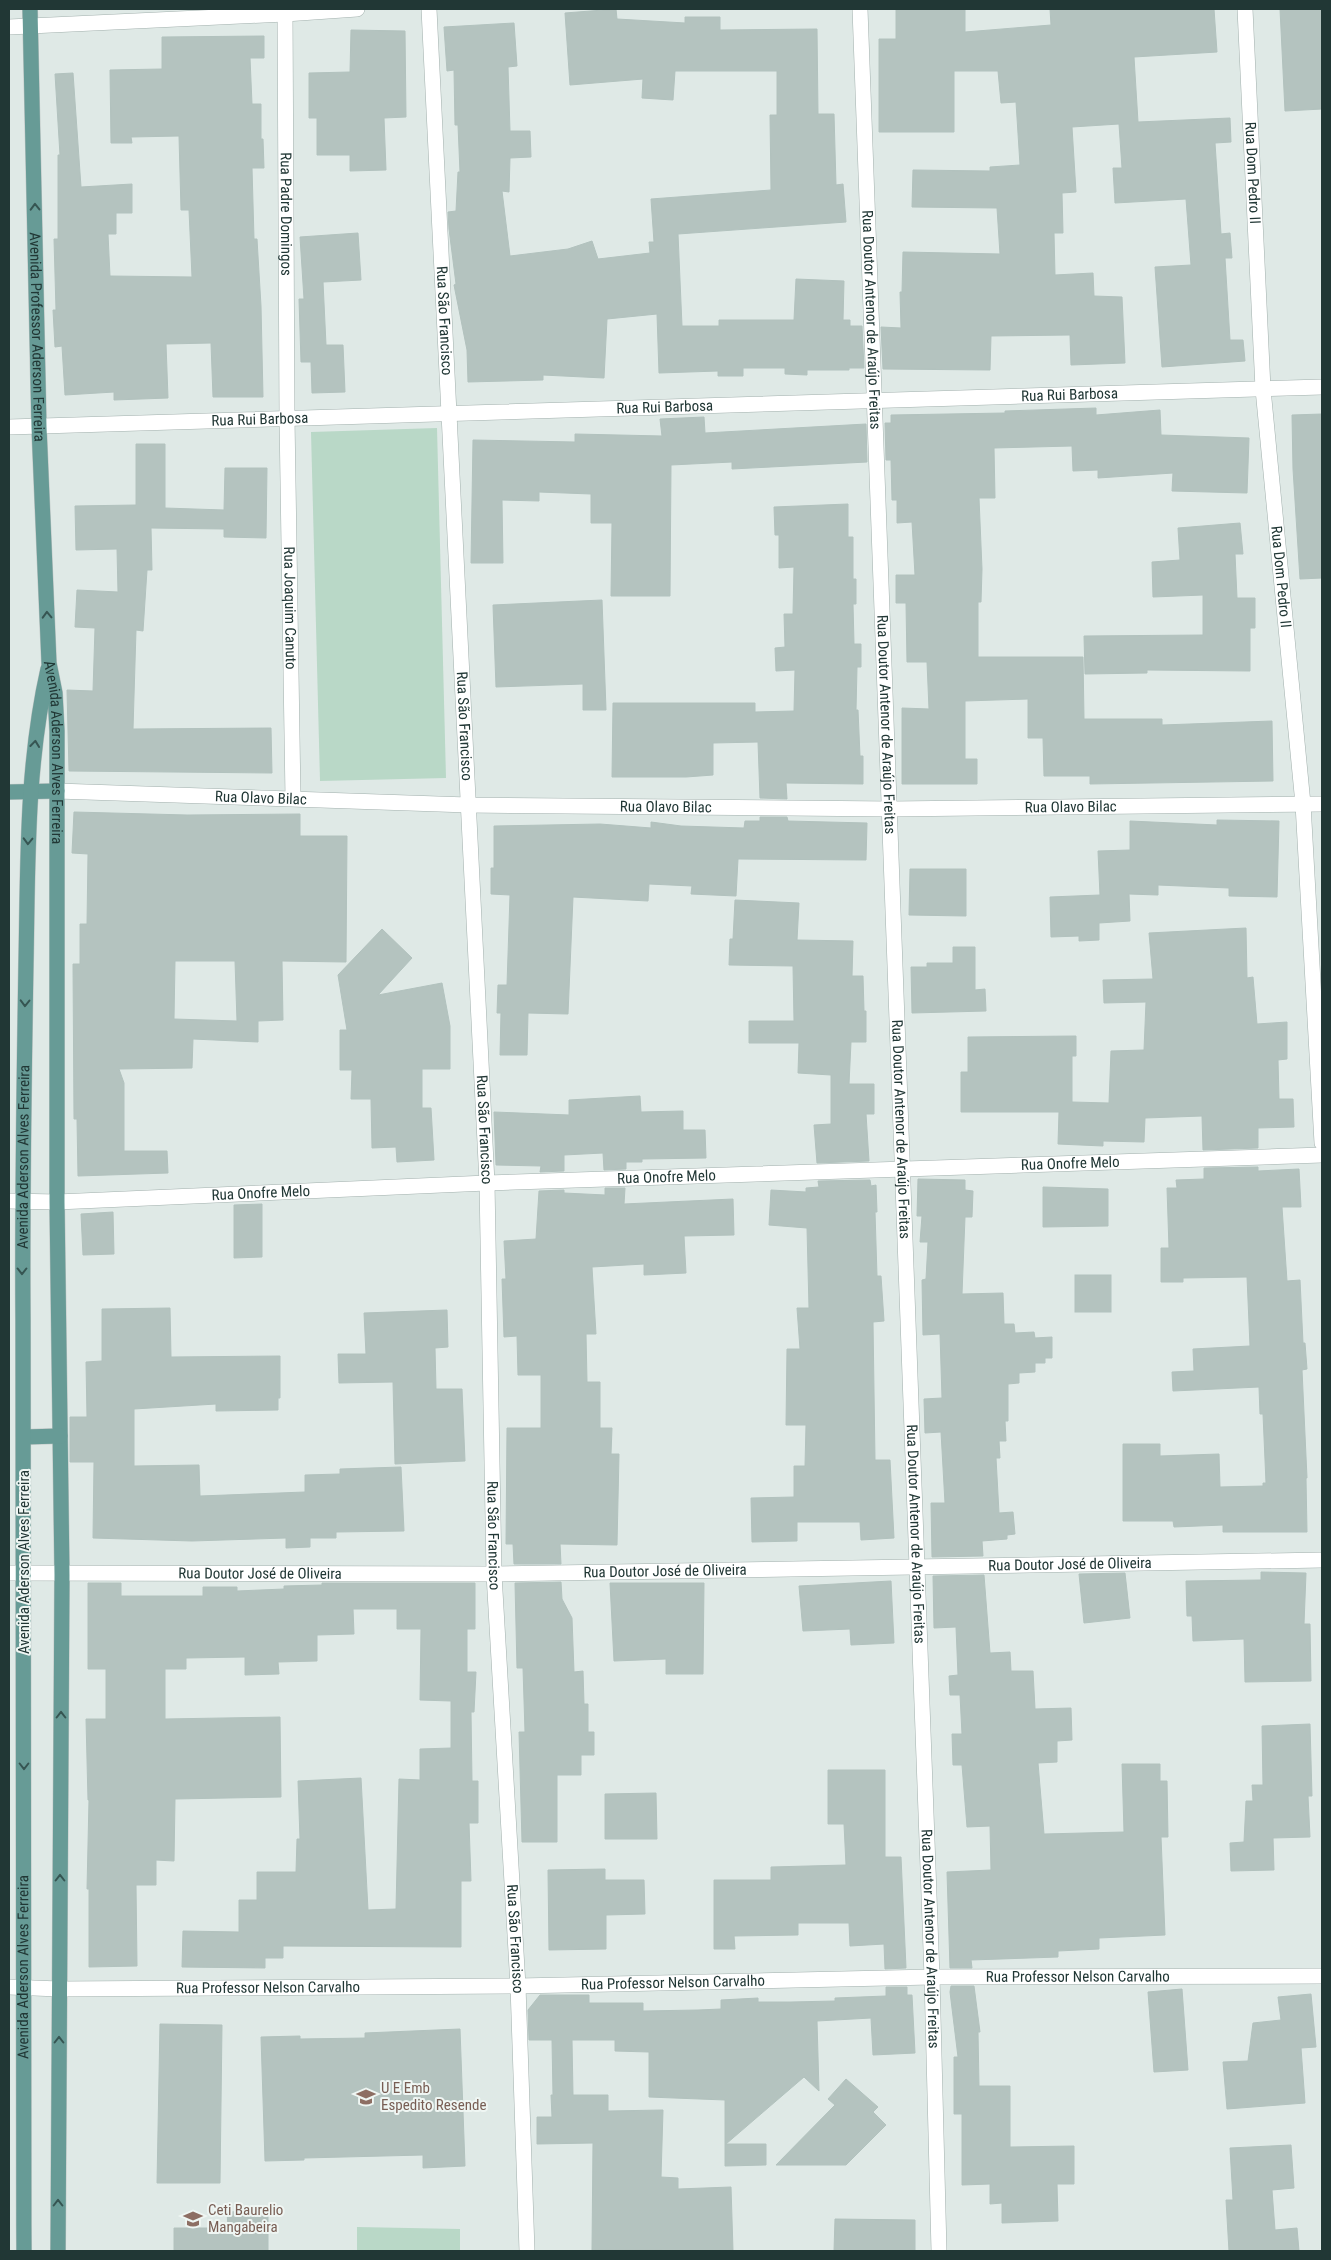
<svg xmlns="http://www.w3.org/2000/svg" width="1331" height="2260" font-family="'Roboto Condensed',sans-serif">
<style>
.green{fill:#b9d8c7}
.building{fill:#b4c3bf;stroke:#b2c2be;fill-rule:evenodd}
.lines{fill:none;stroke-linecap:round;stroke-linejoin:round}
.minor-casing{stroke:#a2b0ad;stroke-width:16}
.primary-casing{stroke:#bcc3c2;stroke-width:16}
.minor{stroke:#fff;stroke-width:15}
.primary{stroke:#679b96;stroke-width:15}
.oneway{stroke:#365552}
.labels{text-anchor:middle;stroke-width:4;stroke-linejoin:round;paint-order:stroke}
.street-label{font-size:15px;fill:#213735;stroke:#eff6f3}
.education-label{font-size:15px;fill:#785e54;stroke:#eff6f3;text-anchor:start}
</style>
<rect width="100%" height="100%" fill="#dfe9e6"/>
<!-- green -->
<g class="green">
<polygon points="437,428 446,778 320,781 311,432"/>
<polygon points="357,2227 460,2229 460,2251 357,2251"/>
</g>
<!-- building -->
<g class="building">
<polygon points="616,9 617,19 685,23 685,17 720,17 720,30 817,29 818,114 834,114 836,185 843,184 846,222 678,234 682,326 719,326 719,320 794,320 796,279 844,281 843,320 850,320 850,326 862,326 864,368 849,368 849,370 807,370 807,375 785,374 785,368 743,368 743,376 718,376 718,371 659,373 657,314 607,319 604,378 543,375 543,380 468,382 467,350 454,285 456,284 449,229 448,212 456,211 458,172 460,172 458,125 455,125 454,70 447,71 444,27 514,23 517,66 508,67 510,131 530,131 531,157 510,158 509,192 502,191 510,256 568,249 592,241 598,259 650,253 649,242 654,242 651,199 771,190 770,115 777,115 777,71 675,71 673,100 642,98 643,79 570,85 565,13"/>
<polygon points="896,9 965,9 965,32 1051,25 1050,9 1214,9 1217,52 1134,57 1138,122 1230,118 1231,142 1215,143 1221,234 1230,233 1232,258 1225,258 1230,340 1243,340 1245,361 1162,367 1155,267 1191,265 1186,199 1115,203 1113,168 1122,168 1119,124 1072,127 1076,192 1062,193 1063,233 1054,233 1055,275 1093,273 1094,296 1122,297 1125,363 1071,365 1070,335 991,336 990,370 883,369 881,327 901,328 900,292 902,292 903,252 1000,254 997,208 912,207 913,170 990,171 990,167 1020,165 1016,102 1001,103 998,71 954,71 954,132 879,132 879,39 896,39"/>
<polygon points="1280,9 1322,9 1322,109 1285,111"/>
<polygon points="351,30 405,31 406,117 384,118 386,170 350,171 350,155 317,155 317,118 309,118 309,73 350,72"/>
<polygon points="264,36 264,58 250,58 252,104 261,104 261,139 263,139 264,168 252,168 254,239 257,239 261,306 263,397 213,397 211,343 166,344 168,398 114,400 114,392 65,395 62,346 55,347 53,310 56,310 54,239 58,239 58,155 60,155 55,74 73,73 81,187 132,184 132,213 116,213 116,234 108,234 110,276 192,277 189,210 181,210 179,136 131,137 132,143 111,143 110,70 162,69 162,37"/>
<polygon points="358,233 361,280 323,282 326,345 343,345 345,392 312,393 311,362 301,362 299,299 304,299 300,237"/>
<polygon points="1096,408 1096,415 1160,410 1161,435 1249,438 1247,493 1172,491 1173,473 1098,478 1098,470 1073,471 1072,446 994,448 995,498 979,498 982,569 981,602 978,602 978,657 1083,657 1084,719 1162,719 1162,725 1272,721 1273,781 1090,784 1090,776 1044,776 1043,738 1028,738 1028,699 965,701 965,759 977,759 977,784 902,784 902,708 929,709 927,662 907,662 906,603 896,603 896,575 915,575 912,522 897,523 897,500 892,500 891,460 886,460 885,423 891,423 891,415 1005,413 1005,411"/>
<polygon points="1322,414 1322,578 1300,579 1293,469 1292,415"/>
<polygon points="704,417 705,433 866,424 867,462 732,469 732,462 671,465 670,596 611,596 612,523 591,523 591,494 539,492 539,501 502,500 503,563 471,563 473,440 575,442 575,434 662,436 660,419"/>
<polygon points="136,444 165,444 165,508 224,510 225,468 267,468 266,538 224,537 224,529 151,528 152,570 147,570 143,631 136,630 133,729 271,728 272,773 69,771 67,690 93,691 95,628 75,627 77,590 118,592 117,549 76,550 75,506 136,505"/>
<polygon points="848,504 848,537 853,537 853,579 856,579 856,604 853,604 854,644 861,644 861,667 857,667 856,710 858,710 860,756 863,756 863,784 786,783 787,799 760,798 758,742 713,743 713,775 686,777 612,777 613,703 755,703 755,712 794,711 795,670 776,671 775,648 785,647 784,614 793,614 794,567 779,568 779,535 775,535 774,507"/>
<polygon points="1240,523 1243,554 1235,554 1237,598 1255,598 1255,628 1250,628 1250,671 1147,670 1147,673 1085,674 1084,636 1203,635 1203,595 1153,597 1152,562 1180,560 1178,528"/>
<polygon points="602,600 606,710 583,710 583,684 496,687 493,605"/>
<path d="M74 812 187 815 300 814V836H347L346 962 282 961 283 1020 258 1021V1042L193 1039 192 1068 119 1069 124 1083V1151H167L168 1173 78 1176 77 1119H74L73 964H80V924H87L88 854 72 853ZM175 961H235L237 1021 174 1019Z"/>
<polygon points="760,817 787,817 788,821 867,823 866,860 738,859 736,896 691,894 692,886 649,884 648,901 573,897 568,1014 528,1013 527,1055 500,1055 501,1013 497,1013 498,985 507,985 510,895 491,894 491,868 494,868 494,826 600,824 651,828 651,822 681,826 744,828 745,821 760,821"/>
<polygon points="1217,820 1279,821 1277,897 1229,896 1229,888 1158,885 1158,895 1129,894 1130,921 1099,923 1099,940 1079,941 1079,936 1051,937 1050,897 1100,895 1098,851 1130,850 1130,821 1217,825"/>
<polygon points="910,869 966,869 966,916 909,915"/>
<polygon points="735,900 799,903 797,940 853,941 852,976 863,976 864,1011 866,1011 866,1042 851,1042 849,1084 874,1084 874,1114 866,1114 869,1161 817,1163 814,1125 831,1124 831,1075 798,1073 799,1043 749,1043 749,1021 794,1021 793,966 729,965 730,939 733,939"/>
<polygon points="1246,928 1247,978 1253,977 1257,1024 1287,1022 1287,1059 1278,1060 1279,1099 1293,1099 1294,1127 1258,1128 1258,1148 1203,1150 1202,1116 1145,1118 1144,1142 1103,1141 1103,1146 1058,1144 1059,1112 961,1112 961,1072 968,1072 968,1037 1076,1036 1076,1056 1072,1056 1072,1102 1109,1103 1111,1051 1144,1050 1146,1002 1104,1003 1103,980 1153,979 1149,933"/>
<polygon points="382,929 412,958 378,995 442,983 450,1026 450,1069 422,1069 422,1108 431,1108 434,1160 397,1162 396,1147 372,1148 371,1099 351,1099 352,1070 340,1070 340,1030 347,1030 338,975"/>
<polygon points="953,947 975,947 975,990 985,989 986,1011 912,1013 911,967 927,967 927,963 953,963"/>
<polygon points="640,1096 641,1112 683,1111 683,1130 705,1130 706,1158 642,1159 642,1162 626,1162 626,1169 604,1170 603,1153 564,1155 564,1171 540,1172 541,1166 496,1165 494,1112 569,1115 569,1100"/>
<polygon points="1258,1167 1258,1171 1299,1169 1301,1207 1282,1207 1287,1281 1300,1280 1303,1343 1305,1343 1307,1369 1302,1370 1307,1478 1306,1478 1307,1532 1223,1532 1223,1525 1174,1527 1173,1521 1123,1521 1123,1444 1160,1444 1160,1456 1219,1454 1220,1487 1263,1486 1263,1483 1266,1483 1263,1414 1260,1414 1259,1387 1173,1391 1172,1372 1194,1371 1193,1349 1250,1346 1247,1277 1183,1278 1183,1282 1161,1282 1161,1248 1169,1248 1167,1188 1177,1188 1176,1180 1204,1179 1204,1168"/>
<polygon points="918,1179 965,1180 965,1190 973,1191 972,1217 965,1217 962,1294 1003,1293 1004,1324 1014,1324 1015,1333 1034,1332 1035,1338 1052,1337 1052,1358 1045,1358 1045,1363 1035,1363 1035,1372 1019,1373 1019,1383 1008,1384 1008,1421 1005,1421 1006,1441 999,1441 1000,1458 996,1458 999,1513 1013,1512 1015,1534 1007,1535 1007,1539 982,1541 983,1556 932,1557 931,1503 945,1503 941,1432 925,1433 924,1399 942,1398 940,1334 923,1335 922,1280 926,1279 928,1242 920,1242 922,1216 917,1216"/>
<polygon points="870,1180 871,1186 876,1185 877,1212 875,1212 877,1276 881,1276 884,1321 873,1322 875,1460 890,1460 894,1538 861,1540 860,1522 797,1522 797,1541 752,1542 751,1498 794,1497 794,1466 805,1466 806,1425 786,1425 787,1349 800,1349 797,1308 809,1308 807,1228 769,1225 771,1190 806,1192 806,1188 819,1187 818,1181"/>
<polygon points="1043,1187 1108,1189 1108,1226 1043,1227"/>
<polygon points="605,1188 625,1188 624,1204 733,1199 734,1235 684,1236 686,1273 644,1275 644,1264 592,1267 596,1334 586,1334 587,1382 600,1382 600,1428 612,1428 611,1454 619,1454 617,1545 560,1544 561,1564 514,1564 513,1544 506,1544 507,1428 541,1428 541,1375 518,1375 517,1336 504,1337 502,1279 506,1279 504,1241 536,1239 539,1191 564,1190 564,1193 605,1195"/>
<polygon points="262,1204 262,1257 234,1258 234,1205"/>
<polygon points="113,1212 114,1254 83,1255 81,1214"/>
<rect x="1075" y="1275" width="36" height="37"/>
<polygon points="170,1308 171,1357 280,1356 280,1398 278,1398 278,1410 216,1411 216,1404 134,1409 134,1466 199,1465 200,1496 305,1492 305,1475 340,1474 340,1469 401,1467 404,1531 336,1532 336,1538 310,1538 310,1547 286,1548 286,1538 192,1541 93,1538 94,1462 70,1462 70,1417 87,1417 86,1362 102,1361 102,1309"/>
<polygon points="447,1310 448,1347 435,1348 436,1389 462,1389 465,1461 395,1464 393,1382 339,1383 338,1354 366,1354 364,1313"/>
<polygon points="1261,1572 1306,1573 1304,1624 1310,1624 1311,1681 1245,1682 1244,1639 1193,1641 1192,1616 1187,1616 1186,1581 1261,1580"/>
<polygon points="1125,1573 1130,1618 1084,1623 1079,1574"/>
<polygon points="984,1575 990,1653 1010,1652 1011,1671 1033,1671 1035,1709 1071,1708 1072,1740 1057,1741 1057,1762 1038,1763 1044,1834 1124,1832 1122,1764 1160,1764 1160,1781 1167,1781 1168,1837 1161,1837 1165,1935 1099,1938 1099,1949 1058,1951 1058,1957 971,1960 972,1968 950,1968 947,1872 991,1870 990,1826 967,1827 962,1765 953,1765 952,1734 962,1734 960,1695 950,1695 949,1676 958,1675 956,1627 934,1628 933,1576"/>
<polygon points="891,1581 894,1643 851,1645 850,1629 803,1631 799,1586"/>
<polygon points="561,1582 562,1599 572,1618 574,1672 583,1671 584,1704 588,1704 588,1732 594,1732 594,1755 581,1755 581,1775 557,1775 557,1842 522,1842 519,1732 525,1732 523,1668 517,1668 515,1583"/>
<polygon points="88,1583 121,1583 121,1596 203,1596 203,1587 237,1587 237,1591 284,1589 284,1586 322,1585 322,1583 475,1583 475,1629 467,1629 467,1672 476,1672 474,1712 471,1712 472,1781 478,1781 478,1823 469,1823 471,1881 461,1881 461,1947 283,1946 283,1958 265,1958 265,1968 182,1967 183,1931 239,1932 239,1900 257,1900 257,1872 296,1872 297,1839 300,1839 298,1781 361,1778 368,1910 396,1909 399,1779 420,1780 420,1749 451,1748 451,1701 420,1700 421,1629 397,1629 397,1609 353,1609 354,1634 317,1635 317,1661 278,1662 279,1674 245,1675 245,1657 186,1658 186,1669 165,1669 165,1719 280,1717 281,1797 175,1799 174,1861 156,1860 156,1885 136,1885 137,1966 89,1967 89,1889 87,1889 89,1800 88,1800 86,1719 106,1719 106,1669 88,1669"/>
<polygon points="610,1583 704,1583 703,1674 666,1674 666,1659 614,1661"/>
<polygon points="1310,1724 1312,1796 1308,1796 1310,1837 1273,1838 1274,1870 1231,1871 1230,1843 1244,1842 1246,1801 1253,1801 1252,1785 1263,1785 1262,1726"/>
<polygon points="828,1770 885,1770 885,1857 901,1857 906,1968 885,1969 884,1944 850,1946 849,1923 798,1923 798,1935 734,1936 735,1949 714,1949 714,1880 771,1880 771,1867 846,1865 844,1824 828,1824"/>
<polygon points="656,1793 657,1839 605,1839 605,1794"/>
<polygon points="605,1869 605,1880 644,1880 645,1914 606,1915 606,1949 549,1950 548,1870"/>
<polygon points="951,1986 974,1986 980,2032 978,2032 979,2086 1010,2086 1010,2147 1074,2146 1074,2184 1057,2184 1058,2221 1002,2223 1002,2203 990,2204 990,2184 962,2185 962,2114 954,2114 954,2057 958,2057 950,1992"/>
<polygon points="886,1987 907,1987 907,1995 912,1995 915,2053 873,2055 871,2018 817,2021 819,2091 804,2077 726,2144 766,2144 766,2165 725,2166 725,2100 649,2097 649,2052 615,2051 615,2040 572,2040 573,2095 608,2095 608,2111 663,2110 661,2177 678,2178 678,2189 731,2187 733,2251 592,2250 593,2143 537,2144 537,2117 552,2117 551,2095 553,2095 552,2040 529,2040 528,2010 540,1995 589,1995 589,2003 643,2003 643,2011 698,2010 721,2009 721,2000 758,1998 758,2002 791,2002 835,2001 835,1998 886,1996"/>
<polygon points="1182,1989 1188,2070 1154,2072 1148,1992"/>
<polygon points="1311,1994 1316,2047 1301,2048 1305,2103 1227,2109 1223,2062 1248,2061 1253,2023 1281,2020 1278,1997"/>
<polygon points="160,2024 222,2025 220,2183 157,2183"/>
<polygon points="460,2029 465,2166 423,2168 423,2155 304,2158 304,2160 265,2161 261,2037 300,2036 300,2039 365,2038 365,2033"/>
<polygon points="846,2079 878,2107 873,2112 886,2125 846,2165 776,2165 835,2105 828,2099"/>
<polygon points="1291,2145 1294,2188 1272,2190 1275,2230 1297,2228 1299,2251 1229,2251 1226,2200 1233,2200 1230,2148"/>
<polygon points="268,2211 268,2251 174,2251 174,2228 228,2228 227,2212"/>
<polygon points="835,2219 915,2220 915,2251 834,2251"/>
</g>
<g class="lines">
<!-- minor casing -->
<g class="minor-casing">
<g id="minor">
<path id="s1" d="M285 9 287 418 293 798"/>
<path id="s2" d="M429 9 487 1183 494 1574 518 1986 527 2251"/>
<path id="s3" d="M860 9 932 1977 939 2251"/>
<path id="s4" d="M1245 9 1263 389 1303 804 1322 1143"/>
<polyline points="9,27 285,14 357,9"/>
<path id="s5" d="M9 427 1322 387"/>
<path id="s6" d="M57 791 468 805 891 809 1322 804"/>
<path id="s7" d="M9 1201 57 1202 487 1183 1322 1155"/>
<path id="s8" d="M9 1573 494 1574 1322 1560"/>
<path id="s9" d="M9 1987 59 1989 518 1986 932 1977 1322 1976"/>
</g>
</g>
<!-- primary casing -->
<g class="primary-casing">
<g id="primary">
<path id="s10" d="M30 9 39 427 49 663 55 693 57 731V1202L62 1575 58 2251"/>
<polyline points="9,792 57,791"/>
<polyline points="24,1437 60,1436"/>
<path id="s11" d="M24 2251C22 1941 25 1631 23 1320 22 1201 24 1082 26 962 28 864 26 766 48 669"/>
</g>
</g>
<!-- minor -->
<use href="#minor" class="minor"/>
<!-- primary -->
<use href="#primary" class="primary"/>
</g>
<!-- one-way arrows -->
<defs><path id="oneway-chevron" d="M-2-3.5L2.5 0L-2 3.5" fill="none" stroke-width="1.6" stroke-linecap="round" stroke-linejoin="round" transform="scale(1.25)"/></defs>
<g class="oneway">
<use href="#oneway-chevron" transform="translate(35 207) rotate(-91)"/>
<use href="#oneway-chevron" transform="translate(47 615) rotate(-92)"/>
<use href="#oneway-chevron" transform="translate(35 744) rotate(-84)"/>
<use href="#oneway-chevron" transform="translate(28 841) rotate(92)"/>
<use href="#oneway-chevron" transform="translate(25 1003) rotate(91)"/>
<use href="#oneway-chevron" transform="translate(22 1271) rotate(90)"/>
<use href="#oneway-chevron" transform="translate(61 1715) rotate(-90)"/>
<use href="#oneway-chevron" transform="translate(24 1766) rotate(90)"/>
<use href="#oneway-chevron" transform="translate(60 1878) rotate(-90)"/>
<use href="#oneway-chevron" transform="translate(59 2040) rotate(-90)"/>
<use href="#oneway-chevron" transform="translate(58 2203) rotate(-90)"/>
</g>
<!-- icons -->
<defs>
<g id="school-bare" transform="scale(1.5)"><path d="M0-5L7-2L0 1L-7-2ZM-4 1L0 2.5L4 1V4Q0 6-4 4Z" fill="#8d6e63" stroke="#eff6f3" stroke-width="2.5" paint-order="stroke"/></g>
</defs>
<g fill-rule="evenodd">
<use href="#school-bare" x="366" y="2097"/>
<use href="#school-bare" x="193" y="2219"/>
</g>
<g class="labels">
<!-- street labels -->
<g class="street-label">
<text dy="5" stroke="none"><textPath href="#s4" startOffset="164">Rua Dom Pedro II</textPath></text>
<text dy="5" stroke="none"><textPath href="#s1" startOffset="205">Rua Padre Domingos</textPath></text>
<text dy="5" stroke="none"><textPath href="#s3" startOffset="311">Rua Doutor Antenor de Araújo Freitas</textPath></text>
<text dy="5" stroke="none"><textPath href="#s2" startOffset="312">Rua São Francisco</textPath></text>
<text dy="5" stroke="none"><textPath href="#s10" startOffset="328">Avenida Professor Aderson Ferreira</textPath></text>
<text dy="5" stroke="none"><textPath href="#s5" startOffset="1061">Rua Rui Barbosa</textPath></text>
<text dy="5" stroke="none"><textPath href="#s5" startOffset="656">Rua Rui Barbosa</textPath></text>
<text dy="5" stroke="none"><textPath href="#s5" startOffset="251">Rua Rui Barbosa</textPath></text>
<text dy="5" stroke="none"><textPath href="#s4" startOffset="569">Rua Dom Pedro II</textPath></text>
<text dy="5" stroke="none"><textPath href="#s1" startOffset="599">Rua Joaquim Canuto</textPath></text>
<text dy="5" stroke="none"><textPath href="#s2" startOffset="718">Rua São Francisco</textPath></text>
<text dy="5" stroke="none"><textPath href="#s3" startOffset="716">Rua Doutor Antenor de Araújo Freitas</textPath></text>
<text dy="5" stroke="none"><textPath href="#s10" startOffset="744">Avenida Aderson Alves Ferreira</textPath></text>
<text dy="5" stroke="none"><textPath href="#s6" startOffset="204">Rua Olavo Bilac</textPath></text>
<text dy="5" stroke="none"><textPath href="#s6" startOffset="609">Rua Olavo Bilac</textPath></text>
<text dy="5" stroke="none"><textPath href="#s6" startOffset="1014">Rua Olavo Bilac</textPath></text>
<text dy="5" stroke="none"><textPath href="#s2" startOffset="1122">Rua São Francisco</textPath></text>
<text dy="5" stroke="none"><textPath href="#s3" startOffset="1121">Rua Doutor Antenor de Araújo Freitas</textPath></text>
<text dy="5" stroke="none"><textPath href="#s11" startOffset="1094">Avenida Aderson Alves Ferreira</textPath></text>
<text dy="5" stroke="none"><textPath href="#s7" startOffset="1062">Rua Onofre Melo</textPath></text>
<text dy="5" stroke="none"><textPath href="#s7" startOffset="658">Rua Onofre Melo</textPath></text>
<text dy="5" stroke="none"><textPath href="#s7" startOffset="252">Rua Onofre Melo</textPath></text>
<text dy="5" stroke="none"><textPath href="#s2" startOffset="1528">Rua São Francisco</textPath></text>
<text dy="5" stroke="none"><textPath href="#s3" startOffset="1526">Rua Doutor Antenor de Araújo Freitas</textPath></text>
<text transform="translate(24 1562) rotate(-90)" y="5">Avenida Aderson Alves Ferreira</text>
<text dy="5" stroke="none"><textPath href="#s8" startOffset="1061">Rua Doutor José de Oliveira</textPath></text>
<text dy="5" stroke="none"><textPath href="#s8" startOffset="656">Rua Doutor José de Oliveira</textPath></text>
<text dy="5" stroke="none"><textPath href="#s8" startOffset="251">Rua Doutor José de Oliveira</textPath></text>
<text dy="5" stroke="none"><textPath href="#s2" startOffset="1932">Rua São Francisco</textPath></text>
<text dy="5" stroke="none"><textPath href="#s3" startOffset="1931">Rua Doutor Antenor de Araújo Freitas</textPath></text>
<text dy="5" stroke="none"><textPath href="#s11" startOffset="284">Avenida Aderson Alves Ferreira</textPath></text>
<text dy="5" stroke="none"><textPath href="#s9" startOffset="1069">Rua Professor Nelson Carvalho</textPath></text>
<text dy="5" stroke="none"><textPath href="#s9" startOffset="664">Rua Professor Nelson Carvalho</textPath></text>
<text dy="5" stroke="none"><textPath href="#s9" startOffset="259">Rua Professor Nelson Carvalho</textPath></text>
</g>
<!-- education labels -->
<g class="education-label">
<text x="381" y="2093">U E Emb<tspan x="381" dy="17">Espedito Resende</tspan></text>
<text x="208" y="2215">Ceti Baurelio<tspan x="208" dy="17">Mangabeira</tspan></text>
</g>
</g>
<!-- border -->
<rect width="1331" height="2260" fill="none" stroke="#213735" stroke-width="20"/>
</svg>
